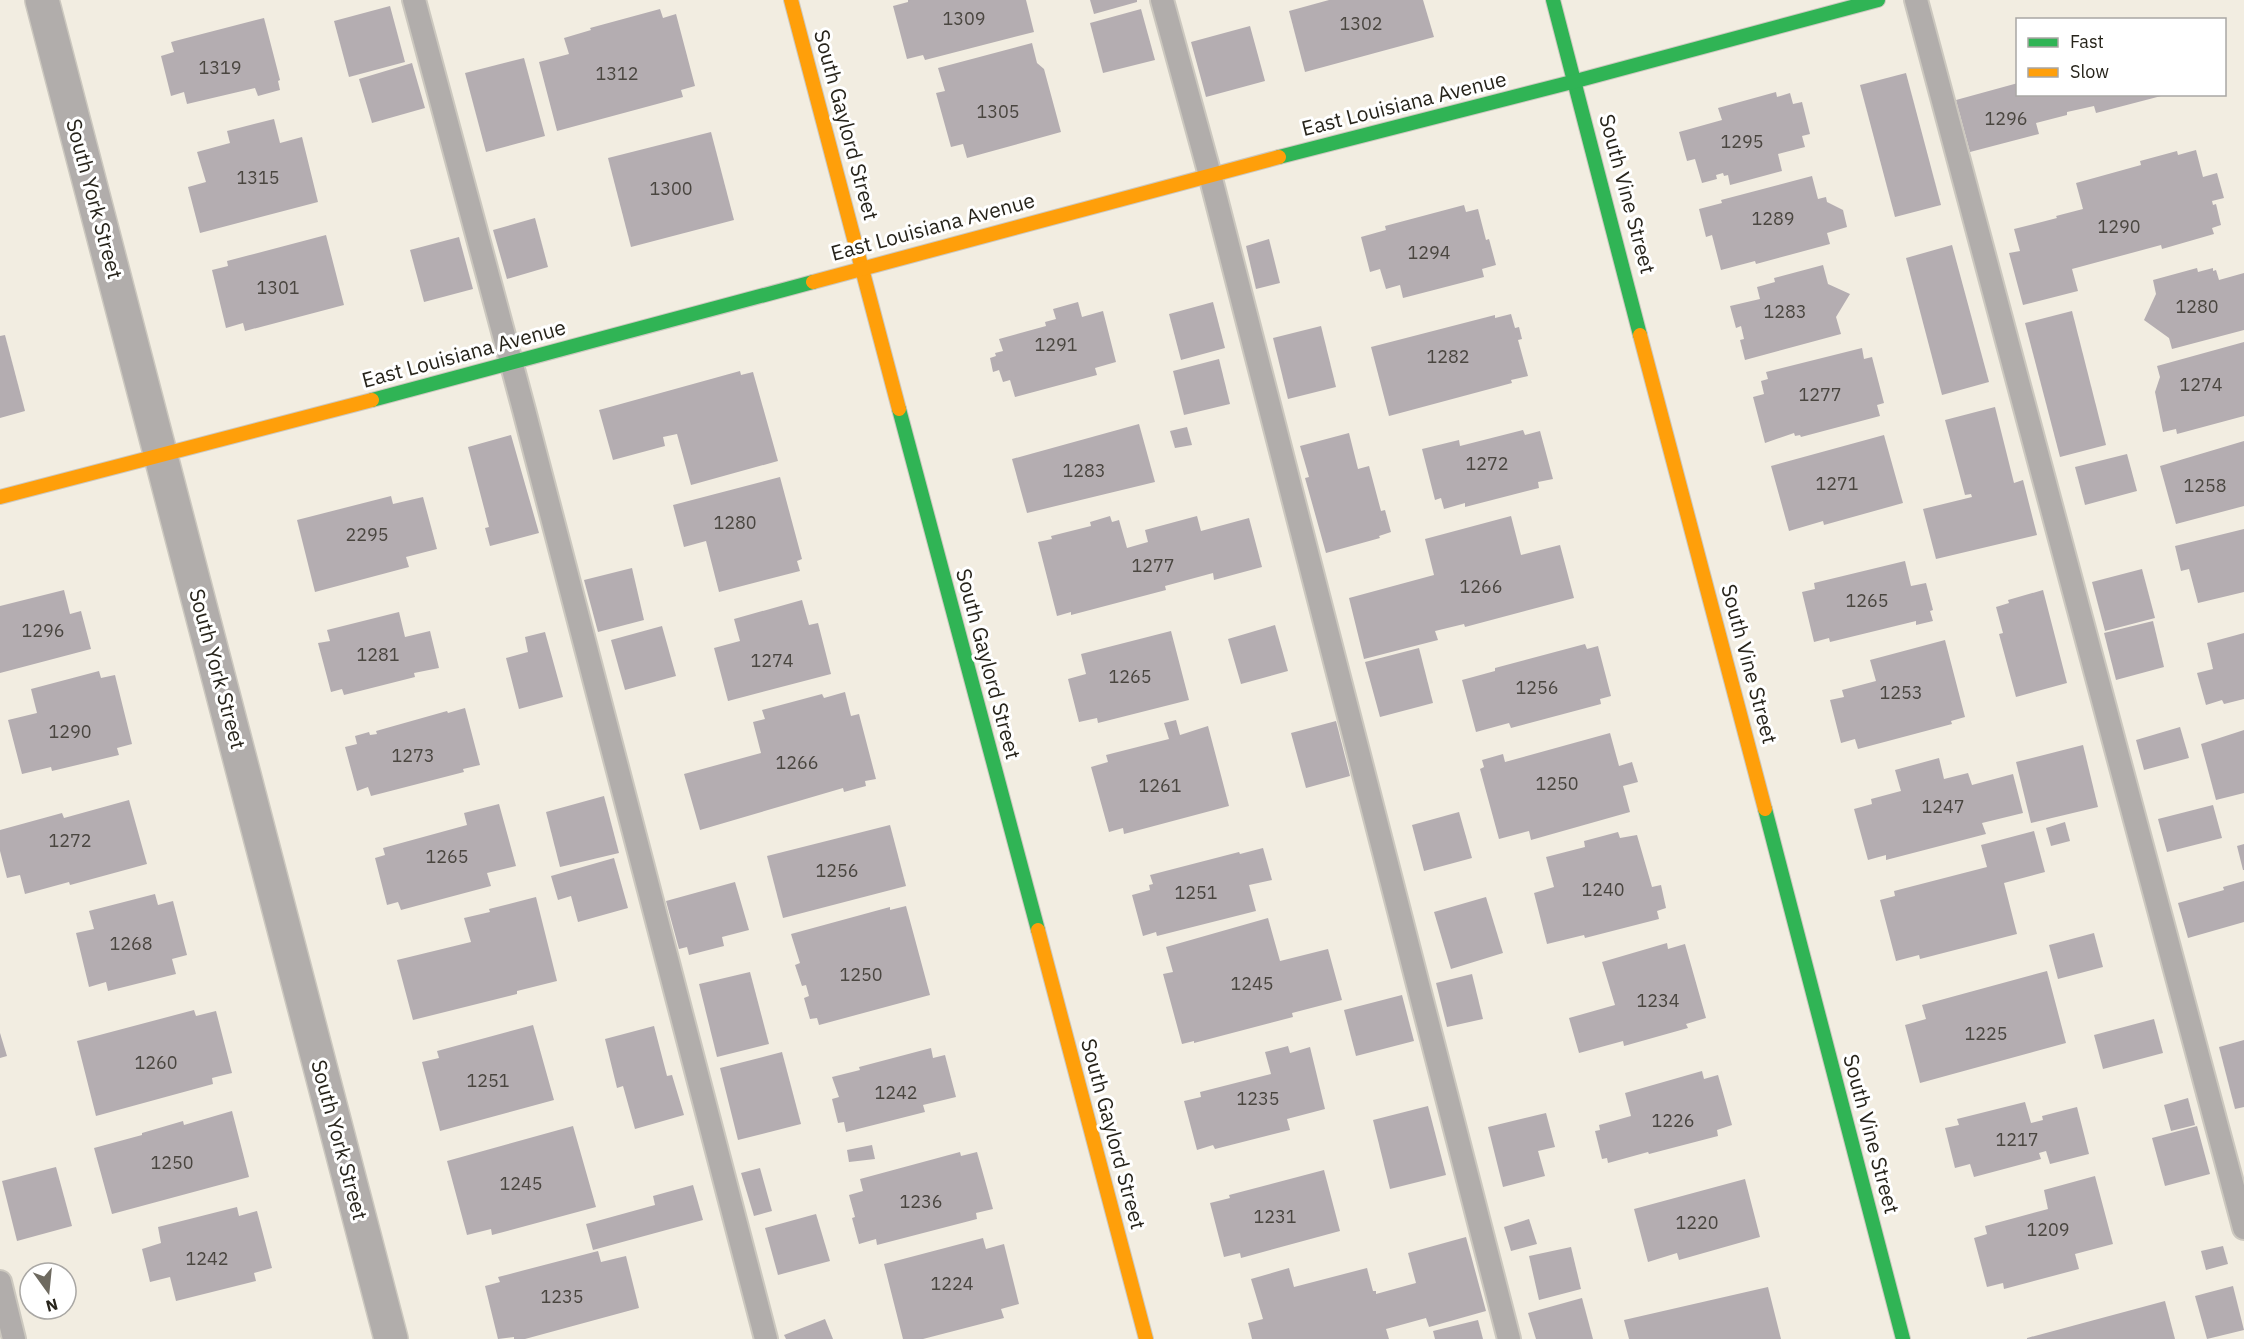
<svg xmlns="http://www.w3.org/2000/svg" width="2244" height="1339" font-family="'IBM Plex Sans',sans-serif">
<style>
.building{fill:#b4adb1}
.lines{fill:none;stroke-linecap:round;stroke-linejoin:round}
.lane-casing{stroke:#ccc8bf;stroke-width:26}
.street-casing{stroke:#ccc8bf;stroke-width:36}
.fast-casing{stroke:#ccc8bf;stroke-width:16}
.slow-casing{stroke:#ccc8bf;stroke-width:16}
.lane{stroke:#b1adab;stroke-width:22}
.street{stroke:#b1adab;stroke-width:33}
.fast{stroke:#30b455;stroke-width:14}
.slow{stroke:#ff9f0a;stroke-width:14}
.labels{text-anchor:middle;stroke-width:6;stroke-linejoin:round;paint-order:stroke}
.number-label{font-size:18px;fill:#4a4640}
.street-label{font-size:21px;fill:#27241b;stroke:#fff}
</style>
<rect width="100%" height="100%" fill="#f2ede1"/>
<!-- building -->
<g class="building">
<polygon points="908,0 1026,0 1034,32 925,60 923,55 907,59 893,6 908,2"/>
<polygon points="1090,0 1137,0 1137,2 1094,14"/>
<polygon points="1329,0 1423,0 1434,37 1305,72 1289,11"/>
<polygon points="390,6 405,62 349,77 334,21"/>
<polygon points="660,9 663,18 676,14 695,86 681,90 683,97 557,131 539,62 569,54 564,38 591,30 590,28"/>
<polygon points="1141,9 1155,60 1103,73 1090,23"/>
<polygon points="264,18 280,80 278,81 280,90 258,96 255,88 187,104 184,92 171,96 161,56 174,52 171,42"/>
<polygon points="1250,26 1265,81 1206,97 1191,42"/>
<polygon points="1032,43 1037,63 1044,69 1061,132 967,158 963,144 951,147 936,93 945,91 938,68"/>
<polygon points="524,58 545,136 486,152 465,73"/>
<polygon points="412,63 425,108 372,123 359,79"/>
<polygon points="1906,73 1941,205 1895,217 1860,85"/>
<polygon points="2018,83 2018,94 2165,95 2096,113 2094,106 2067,112 2067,115 2036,123 2039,134 1970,152 1956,100"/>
<polygon points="1776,92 1777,97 1790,93 1793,104 1802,102 1810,134 1802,136 1805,147 1778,154 1782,171 1730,185 1728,175 1724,176 1723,173 1716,175 1717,179 1702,183 1695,159 1687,161 1679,132 1722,120 1718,108"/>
<polygon points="274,119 280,143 302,137 318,202 200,233 188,187 206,182 197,152 230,143 227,131"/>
<polygon points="711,132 734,220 631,247 608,158"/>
<polygon points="2196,150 2203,177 2217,173 2224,198 2212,201 2213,205 2216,204 2221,225 2212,228 2214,234 2162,249 2161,245 2072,269 2078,291 2023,305 2009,253 2020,251 2014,229 2057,218 2056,216 2083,209 2076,183 2141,165 2140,161 2177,151 2178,155"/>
<polygon points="1812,176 1818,199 1826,197 1827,202 1843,210 1847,227 1827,233 1830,244 1756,264 1755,261 1721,270 1712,235 1706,237 1699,209 1722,203 1721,200"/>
<polygon points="1464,205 1466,212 1478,209 1486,240 1489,239 1496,265 1482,269 1484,277 1403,298 1400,285 1386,289 1380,269 1370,272 1361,237 1386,230 1385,226"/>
<polygon points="535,218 548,267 507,279 493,230"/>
<polygon points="326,235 344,305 245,331 243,323 226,328 212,270 228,266 227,261"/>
<polygon points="459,237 473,289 424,302 410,250"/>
<polygon points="1269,239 1280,283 1256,289 1246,246"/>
<polygon points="1952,245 1989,382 1942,395 1906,258"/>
<polygon points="1823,265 1828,284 1850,294 1836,317 1841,334 1745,360 1740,340 1744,339 1741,326 1736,328 1730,306 1760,299 1757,287 1775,282 1774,278"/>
<polygon points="2197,268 2198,272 2213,268 2213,271 2216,270 2219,280 2244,273 2244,330 2172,349 2169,338 2144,320 2156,294 2153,280"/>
<polygon points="1078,302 1082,317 1103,311 1116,362 1095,368 1097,375 1015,397 1010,380 1003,382 999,370 993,372 990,358 996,356 995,353 1003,351 999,339 1046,326 1045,322 1056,319 1053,309"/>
<polygon points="1213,302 1225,348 1181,360 1169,314"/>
<polygon points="2072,311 2106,445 2060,457 2025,323"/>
<polygon points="1511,314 1515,328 1519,327 1522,339 1518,340 1528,376 1511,380 1512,383 1389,416 1371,347 1495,315 1495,318"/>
<polygon points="1321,326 1336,387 1288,399 1273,338"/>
<polygon points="5,335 25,411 0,418 0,336"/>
<polygon points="2244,342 2244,416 2177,434 2176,429 2163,432 2155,392 2160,377 2157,366"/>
<polygon points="1862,348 1864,359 1872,357 1884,403 1877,405 1880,416 1801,437 1800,435 1795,436 1794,433 1765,443 1753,397 1764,394 1761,381 1768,379 1766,372"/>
<polygon points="1219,359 1230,404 1184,415 1173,371"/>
<polygon points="740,371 741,375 753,372 778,461 691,485 677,434 663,437 665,446 613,460 599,410"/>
<polygon points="1995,407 2014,483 2023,480 2037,535 1936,559 1923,509 1972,497 1971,494 1965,495 1945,420"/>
<polygon points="1139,424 1155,482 1027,513 1012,459"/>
<polygon points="1187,427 1192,445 1175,448 1170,431"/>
<polygon points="1523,430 1525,435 1540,431 1553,479 1538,482 1539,488 1465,507 1465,503 1444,509 1441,498 1435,500 1422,449 1459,440 1460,446"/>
<polygon points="1349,433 1358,469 1369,466 1381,511 1385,510 1391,532 1379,536 1380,538 1326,553 1305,478 1309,477 1300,446"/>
<polygon points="511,435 539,533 490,546 485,528 489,527 468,447"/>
<polygon points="1884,435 1903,503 1824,525 1823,521 1789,531 1771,466"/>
<polygon points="2244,441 2244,506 2176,524 2160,466"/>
<polygon points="2127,454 2137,491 2085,505 2075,467"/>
<polygon points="780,477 802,559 797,561 800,571 719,592 706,541 684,547 673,505"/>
<polygon points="391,496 393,504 423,497 437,549 406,557 409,567 315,592 297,520"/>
<polygon points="1110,516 1112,522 1119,520 1127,548 1148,542 1145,530 1197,516 1201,531 1249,518 1262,567 1214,580 1213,573 1165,586 1166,590 1071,615 1071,612 1057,616 1038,542 1052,539 1051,536 1091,526 1090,522"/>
<polygon points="1511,516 1521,555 1560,545 1574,598 1465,627 1464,624 1435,631 1438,640 1364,659 1349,598 1434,575 1425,539"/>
<polygon points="2244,529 2244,592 2198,603 2189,569 2181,571 2175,546"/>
<polygon points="1905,561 1911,586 1926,583 1933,610 1930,611 1933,621 1916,625 1916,621 1830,642 1829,638 1814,642 1802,592 1815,589 1814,583"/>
<polygon points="632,568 644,620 598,632 584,580"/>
<polygon points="2142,569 2155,618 2105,631 2092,582"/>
<polygon points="64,590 70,614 81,611 91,649 0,673 0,606"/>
<polygon points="2043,590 2067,683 2016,697 1999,634 2003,633 1996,607 2009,603 2008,600"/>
<polygon points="802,600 809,625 818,623 831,674 728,701 714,648 740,641 734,619"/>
<polygon points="399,612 405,637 430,631 439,668 414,673 415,677 344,695 342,689 331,692 318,643 330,641 327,630"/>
<polygon points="2153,621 2164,667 2116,680 2104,633"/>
<polygon points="1275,625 1288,671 1241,684 1228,639"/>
<polygon points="662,626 676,676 625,690 611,640"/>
<polygon points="1171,631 1189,700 1098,723 1097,718 1079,722 1068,679 1086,674 1081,654"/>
<polygon points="545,632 563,697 519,709 506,658 528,652 525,637"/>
<polygon points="2244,633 2244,699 2224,704 2222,700 2206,705 2197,673 2213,669 2207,643"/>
<polygon points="1945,640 1965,717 1951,721 1952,724 1858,749 1855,739 1841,743 1830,700 1844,697 1842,690 1876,681 1870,660"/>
<polygon points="1585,644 1587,649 1598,646 1611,696 1600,699 1601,704 1511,728 1509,723 1476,732 1462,680 1495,671 1495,668"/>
<polygon points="1419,648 1433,703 1380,717 1365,662"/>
<polygon points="99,671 101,678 115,675 132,744 117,748 119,755 52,771 51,767 22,774 8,720 37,713 31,689"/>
<polygon points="845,692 851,716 859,714 876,779 865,781 866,786 844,792 843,788 700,830 684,774 761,753 753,722 765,719 762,710 822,694 824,698"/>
<polygon points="465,708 480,765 463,769 464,772 371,796 368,787 357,791 345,747 357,744 355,736 369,732 370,735 377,734 376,731 447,711 448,713"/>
<polygon points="1176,720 1180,735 1208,726 1229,806 1124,834 1123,828 1109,832 1091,767 1108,762 1106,755 1169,739 1164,723"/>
<polygon points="1336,721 1350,776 1306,788 1291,733"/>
<polygon points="2180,727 2189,758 2144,770 2136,740"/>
<polygon points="2244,730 2244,793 2216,800 2201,744"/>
<polygon points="1610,733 1619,766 1632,762 1638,782 1623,786 1630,812 1531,840 1529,831 1499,839 1480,769 1484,767 1482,760 1503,754 1505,762"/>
<polygon points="2083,745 2098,807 2031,823 2016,762"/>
<polygon points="1939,758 1944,779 1968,773 1972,785 2013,774 2023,813 1982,823 1986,834 1886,860 1886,855 1868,860 1854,809 1872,804 1871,799 1901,791 1895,770"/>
<polygon points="604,796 619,853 560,867 546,812"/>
<polygon points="129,800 147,864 70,885 69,882 25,894 20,875 7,878 0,851 0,830 62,813 64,818"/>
<polygon points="499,804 516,866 487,873 491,886 401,910 398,902 387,905 375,858 385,855 383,848 467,825 464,813"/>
<polygon points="2213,805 2222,838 2167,852 2158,819"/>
<polygon points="1459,812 1472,858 1424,871 1412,825"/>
<polygon points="2065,822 2070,841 2051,846 2046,828"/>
<polygon points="890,825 906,886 783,918 767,856"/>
<polygon points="2034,831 2045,872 2004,883 2017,934 1920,959 1919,955 1896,961 1880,900 1895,896 1894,891 1987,867 1981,845"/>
<polygon points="1618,832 1620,838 1637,835 1652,887 1661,885 1666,908 1657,911 1659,919 1585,938 1584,935 1547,944 1534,893 1554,887 1546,857 1585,847 1584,841"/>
<polygon points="2244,844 2244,870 2243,870 2237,846"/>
<polygon points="1263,848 1272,880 1249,885 1256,911 1157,936 1156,932 1143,936 1132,895 1150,890 1149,885 1153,884 1150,875 1239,852 1240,854"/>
<polygon points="614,858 628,908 578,922 571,896 558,900 551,876"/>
<polygon points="2244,881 2244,922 2188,938 2178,903 2224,890 2223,887"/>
<polygon points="735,882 749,930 722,937 724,946 689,955 687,947 679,949 666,901"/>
<polygon points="155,894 158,905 173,901 187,955 172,959 176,974 108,991 106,982 89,987 76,933 94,929 89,911"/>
<polygon points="536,897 557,981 517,991 517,994 413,1020 397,960 471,942 464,918 490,912 489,909"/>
<polygon points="1486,897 1503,953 1451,969 1434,912"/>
<polygon points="906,906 930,995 819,1025 817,1018 810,1019 804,998 809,996 806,985 802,986 795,965 800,963 791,934 890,907 890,910"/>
<polygon points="1268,918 1280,961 1328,949 1342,1000 1292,1013 1293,1017 1194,1043 1194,1041 1182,1044 1163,974 1173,972 1166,947"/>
<polygon points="2094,933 2103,967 2058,979 2049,945"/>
<polygon points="1667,943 1668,949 1685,944 1706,1018 1686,1024 1688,1028 1624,1046 1623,1041 1579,1053 1569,1018 1615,1005 1602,962"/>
<polygon points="2047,971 2066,1043 1920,1083 1905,1025 1926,1019 1922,1005"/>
<polygon points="750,972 769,1044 717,1057 699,984"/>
<polygon points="1472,974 1483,1019 1447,1027 1436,983"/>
<polygon points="1402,995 1414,1041 1356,1056 1344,1010"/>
<polygon points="194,1010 196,1016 216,1011 232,1073 212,1078 213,1084 96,1116 77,1041"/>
<polygon points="2154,1019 2163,1053 2103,1069 2094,1035"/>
<polygon points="533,1025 554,1100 440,1131 422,1062 439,1058 437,1051"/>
<polygon points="654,1026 667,1076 672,1075 684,1115 635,1129 623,1086 617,1088 605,1039"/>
<polygon points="0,1033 7,1056 0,1058"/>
<polygon points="2244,1040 2244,1107 2235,1109 2219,1047"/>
<polygon points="1288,1046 1290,1053 1310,1047 1325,1109 1287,1119 1290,1130 1215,1149 1213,1145 1197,1150 1184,1101 1201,1097 1200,1092 1271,1074 1265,1052"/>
<polygon points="931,1048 933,1058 945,1055 956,1097 923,1105 925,1112 846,1132 844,1122 838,1123 832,1099 839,1097 832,1077 860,1070 859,1067"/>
<polygon points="782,1052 801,1124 738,1140 720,1068"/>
<polygon points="1702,1071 1704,1079 1718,1075 1732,1125 1717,1130 1718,1136 1649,1154 1648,1152 1608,1163 1607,1158 1602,1159 1595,1131 1600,1130 1599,1125 1631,1116 1625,1093"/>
<polygon points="2188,1098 2195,1125 2171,1131 2164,1105"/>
<polygon points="2025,1102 2031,1123 2043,1120 2042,1116 2077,1107 2089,1154 2050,1164 2046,1151 2039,1153 2041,1159 1974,1177 1970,1164 1955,1168 1945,1128 1959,1125 1957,1119"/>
<polygon points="1428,1106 1446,1175 1390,1189 1373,1120"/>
<polygon points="232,1111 249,1177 112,1214 94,1148 142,1135 142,1133 183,1121 184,1125"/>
<polygon points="1546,1113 1555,1147 1538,1151 1545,1176 1503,1187 1488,1127"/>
<polygon points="573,1126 596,1207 492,1235 491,1229 467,1235 447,1161"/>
<polygon points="2197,1126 2210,1174 2165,1186 2152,1138"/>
<polygon points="872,1145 875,1159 849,1162 847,1150"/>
<polygon points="960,1152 961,1156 977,1152 993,1209 976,1213 977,1219 877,1245 876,1239 859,1244 852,1218 855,1217 849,1195 863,1191 860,1179"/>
<polygon points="56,1167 72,1226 17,1241 2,1181"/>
<polygon points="760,1168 772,1211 754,1216 741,1173"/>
<polygon points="1324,1170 1340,1231 1241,1258 1240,1253 1224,1257 1210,1203 1230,1198 1229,1195"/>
<polygon points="2095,1176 2113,1244 2075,1254 2079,1269 2004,1289 2003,1283 1987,1287 1974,1238 1987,1234 1985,1226 2048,1209 2044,1190"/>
<polygon points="1745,1179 1760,1237 1679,1260 1677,1253 1648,1262 1634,1209"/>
<polygon points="693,1185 703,1220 593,1250 586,1224 655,1205 653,1196"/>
<polygon points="237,1207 239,1216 257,1211 272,1268 254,1273 256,1281 176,1301 170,1277 150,1282 142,1249 161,1243 158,1227"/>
<polygon points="816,1214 830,1261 778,1275 765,1228"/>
<polygon points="1529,1219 1537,1244 1511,1251 1504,1227"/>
<polygon points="1466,1237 1486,1311 1429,1327 1426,1318 1386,1329 1389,1339 1252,1339 1248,1323 1263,1319 1251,1279 1289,1268 1294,1287 1367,1268 1373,1291 1376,1291 1376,1294 1416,1283 1408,1253"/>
<polygon points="983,1238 986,1249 1004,1244 1019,1304 1001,1309 1004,1318 923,1339 903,1339 884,1264"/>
<polygon points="2223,1246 2228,1264 2206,1270 2201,1251"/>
<polygon points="1571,1247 1581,1289 1539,1300 1529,1256"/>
<polygon points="598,1251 601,1262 626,1256 639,1308 525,1339 514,1339 514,1337 498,1339 485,1286 500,1282 498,1277"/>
<polygon points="2233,1286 2244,1330 2207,1339 2195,1296"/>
<polygon points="1768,1287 1781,1339 1629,1339 1624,1320"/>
<polygon points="1582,1298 1593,1339 1536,1339 1528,1313"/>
<polygon points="2165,1301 2175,1339 2027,1339 2027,1338"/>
<polygon points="825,1319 833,1339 786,1339 784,1335"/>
<polygon points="1478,1320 1483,1339 1435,1339 1433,1331"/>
</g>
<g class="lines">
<!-- lane casing -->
<g class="lane-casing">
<g id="lane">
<polyline points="414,0 524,410 766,1339"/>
<polyline points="1162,0 1210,175 1509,1339"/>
<polyline points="1916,0 2244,1228"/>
<polyline points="0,1282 14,1339"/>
</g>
</g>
<!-- street casing -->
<g class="street-casing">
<polyline id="street" points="42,0 391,1339"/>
</g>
<!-- fast casing -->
<g class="fast-casing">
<g id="fast">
<polyline points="1553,0 1640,335"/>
<polyline points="1279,157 1576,81 1878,0"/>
<polyline points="372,400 813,282"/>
<polyline points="899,409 1038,930"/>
<polyline points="1765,809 1903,1339"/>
</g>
</g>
<!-- slow casing -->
<g class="slow-casing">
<g id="slow">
<polyline points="791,0 899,409"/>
<polyline points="813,282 1279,157"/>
<polyline points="1640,335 1765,809"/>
<polyline points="0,497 372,400"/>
<polyline points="1038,930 1146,1339"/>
</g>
</g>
<!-- lane -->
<use href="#lane" class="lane"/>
<!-- street -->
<use href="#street" class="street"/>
<!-- fast -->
<use href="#fast" class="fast"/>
<!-- slow -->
<use href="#slow" class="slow"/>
</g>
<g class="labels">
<!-- number labels -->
<g class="number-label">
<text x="964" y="25">1309</text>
<text x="1361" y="30">1302</text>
<text x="220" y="74">1319</text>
<text x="617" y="80">1312</text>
<text x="998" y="118">1305</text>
<text x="2006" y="125">1296</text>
<text x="1742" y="148">1295</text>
<text x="258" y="184">1315</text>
<text x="671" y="195">1300</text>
<text x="1773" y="225">1289</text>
<text x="2119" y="233">1290</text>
<text x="1429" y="259">1294</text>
<text x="278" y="294">1301</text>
<text x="2197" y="313">1280</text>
<text x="1785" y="318">1283</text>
<text x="1056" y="351">1291</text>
<text x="1448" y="363">1282</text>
<text x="2201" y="391">1274</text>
<text x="1820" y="401">1277</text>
<text x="1487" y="470">1272</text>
<text x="1084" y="477">1283</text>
<text x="1837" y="490">1271</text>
<text x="2205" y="492">1258</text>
<text x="735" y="529">1280</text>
<text x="367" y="541">2295</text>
<text x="1153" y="572">1277</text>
<text x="1481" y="593">1266</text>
<text x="1867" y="607">1265</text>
<text x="43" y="637">1296</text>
<text x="378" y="661">1281</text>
<text x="772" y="667">1274</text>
<text x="1130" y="683">1265</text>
<text x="1537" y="694">1256</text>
<text x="1901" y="699">1253</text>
<text x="70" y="738">1290</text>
<text x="413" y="762">1273</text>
<text x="797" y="769">1266</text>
<text x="1557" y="790">1250</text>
<text x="1160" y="792">1261</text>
<text x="1943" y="813">1247</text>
<text x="70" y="847">1272</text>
<text x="447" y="863">1265</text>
<text x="837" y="877">1256</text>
<text x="1603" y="896">1240</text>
<text x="1196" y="899">1251</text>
<text x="131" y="950">1268</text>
<text x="861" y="981">1250</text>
<text x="1252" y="990">1245</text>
<text x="1658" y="1007">1234</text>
<text x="1986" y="1040">1225</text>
<text x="156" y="1069">1260</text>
<text x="488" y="1087">1251</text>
<text x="896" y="1099">1242</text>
<text x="1258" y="1105">1235</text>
<text x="1673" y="1127">1226</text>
<text x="2017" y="1146">1217</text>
<text x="172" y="1169">1250</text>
<text x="521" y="1190">1245</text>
<text x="921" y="1208">1236</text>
<text x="1275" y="1223">1231</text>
<text x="1697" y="1229">1220</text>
<text x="2048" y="1236">1209</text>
<text x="207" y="1265">1242</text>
<text x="952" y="1290">1224</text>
<text x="562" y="1303">1235</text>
</g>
<!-- street labels -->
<g class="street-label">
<text transform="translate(1404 104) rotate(-14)" y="7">East Louisiana Avenue</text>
<text transform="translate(846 125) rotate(75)" y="7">South Gaylord Street</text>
<text transform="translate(1627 194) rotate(75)" y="7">South Vine Street</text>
<text transform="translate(94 199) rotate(75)" y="7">South York Street</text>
<text transform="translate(933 227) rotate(-15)" y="7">East Louisiana Avenue</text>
<text transform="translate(464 354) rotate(-15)" y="7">East Louisiana Avenue</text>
<text transform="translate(988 664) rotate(75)" y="7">South Gaylord Street</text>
<text transform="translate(1749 664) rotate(75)" y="7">South Vine Street</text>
<text transform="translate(217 669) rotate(75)" y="7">South York Street</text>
<text transform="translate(1113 1134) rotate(75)" y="7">South Gaylord Street</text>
<text transform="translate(1871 1134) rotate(75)" y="7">South Vine Street</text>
<text transform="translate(339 1140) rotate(75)" y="7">South York Street</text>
</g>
</g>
<!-- legend -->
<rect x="2016" y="18" width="210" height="78" fill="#ffffff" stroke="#a9a7a4" stroke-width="1.5"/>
<rect x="2028" y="38" width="30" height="9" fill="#30b455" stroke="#a9a7a4" stroke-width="1.5"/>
<text x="2070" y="48" font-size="18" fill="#27241b">Fast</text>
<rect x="2028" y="68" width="30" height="9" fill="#ff9f0a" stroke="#a9a7a4" stroke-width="1.5"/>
<text x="2070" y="78" font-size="18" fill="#27241b">Slow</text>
<!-- north arrow -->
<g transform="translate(48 1291) rotate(165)"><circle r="28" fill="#ffffff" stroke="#a9a7a4" stroke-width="1.5"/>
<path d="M0-4.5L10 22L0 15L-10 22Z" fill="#6e6a60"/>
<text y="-9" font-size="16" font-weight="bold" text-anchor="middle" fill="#27241b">N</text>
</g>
</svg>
